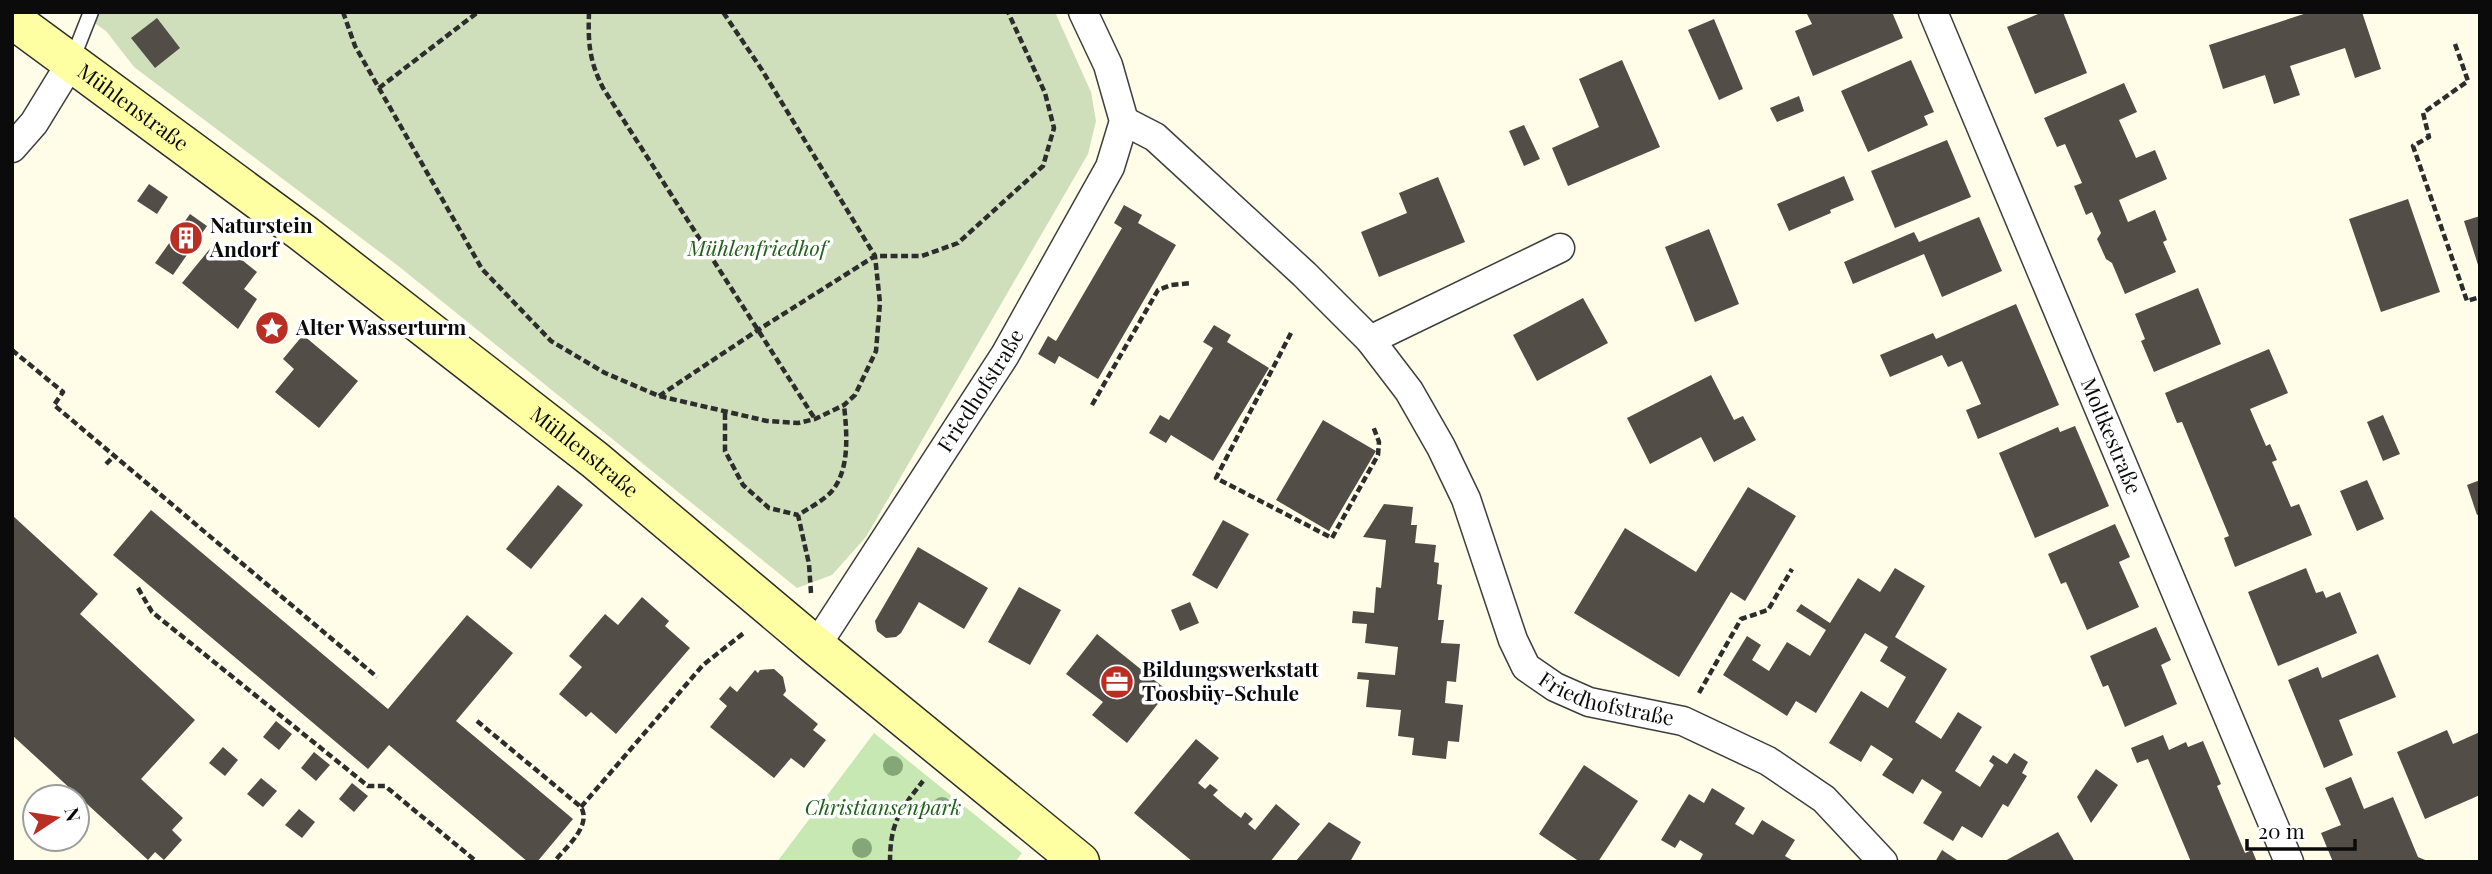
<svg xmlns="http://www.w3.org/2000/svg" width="2492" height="874" font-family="'Playfair Display',serif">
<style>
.green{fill:#c8e8b3}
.cemetery{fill:#cfdfbb}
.building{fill:#534d47}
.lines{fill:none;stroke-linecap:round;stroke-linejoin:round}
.lane-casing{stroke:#3e3e3e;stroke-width:17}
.street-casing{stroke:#3e3e3e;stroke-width:31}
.secondary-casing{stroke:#2d2d2d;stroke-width:41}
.path{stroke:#2d2d2d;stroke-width:4.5;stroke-dasharray:7 3.5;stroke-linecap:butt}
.lane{stroke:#fff;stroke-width:14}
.street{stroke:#fff;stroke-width:28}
.secondary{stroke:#feffa3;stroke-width:38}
.tree{fill:#85a778}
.labels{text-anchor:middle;stroke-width:7;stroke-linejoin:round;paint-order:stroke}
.street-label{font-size:21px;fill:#0b0b0b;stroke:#fff}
.poi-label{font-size:21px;font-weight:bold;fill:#0b0b0b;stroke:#fff;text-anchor:start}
.park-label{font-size:21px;font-style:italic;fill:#22611c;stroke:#fff}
</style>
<rect width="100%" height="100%" fill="#fffde8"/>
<!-- green -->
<polygon class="green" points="874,733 1022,853 1015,862 777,862"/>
<!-- cemetery -->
<polygon class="cemetery" points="79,12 1055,12 1091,92 1096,121 1088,154 866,537 832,575 797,588 397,265 134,67 106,31"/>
<!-- building -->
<g class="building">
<polygon points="1806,12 1892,12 1903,38 1813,76 1795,31 1812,24"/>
<polygon points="2043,12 2063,12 2087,73 2035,94 2007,27"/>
<polygon points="2310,12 2362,12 2381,69 2355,78 2345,48 2290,66 2300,95 2274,104 2265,75 2223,89 2209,45"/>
<polygon points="157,18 180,48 155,68 131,38"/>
<polygon points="1714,19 1743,89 1719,100 1688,30"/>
<polygon points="1622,60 1660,147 1568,186 1552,148 1599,127 1579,79"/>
<polygon points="1911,60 1934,112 1924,116 1928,125 1868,152 1841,91"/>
<polygon points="2124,83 2137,112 2119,120 2136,158 2155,150 2167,179 2119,200 2128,222 2155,210 2167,240 2163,242 2176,272 2125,294 2112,263 2106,259 2097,239 2101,233 2092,212 2086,215 2074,186 2082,183 2065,144 2057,147 2044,118"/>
<polygon points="1799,96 1804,111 1777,122 1770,108"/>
<polygon points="1524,125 1540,159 1524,166 1509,131"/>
<polygon points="1947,140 1971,197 1895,228 1871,171"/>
<polygon points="1844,176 1854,200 1830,210 1831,213 1789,231 1777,204"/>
<polygon points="1438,177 1465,242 1379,277 1361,232 1407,213 1399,193"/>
<polygon points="149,184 168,197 157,214 137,201"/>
<polygon points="2408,199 2440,292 2381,312 2349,219"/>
<polygon points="1124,205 1142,215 1138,223 1176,245 1098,379 1059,356 1055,364 1038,354 1048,336 1056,341 1122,228 1114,223"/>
<polygon points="190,214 207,226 173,275 155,263"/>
<polygon points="2480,216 2480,268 2479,268 2464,221"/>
<polygon points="1979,217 2002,271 1942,297 1924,254 1853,284 1844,262 1914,232 1919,242"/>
<polygon points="1709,229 1739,304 1695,322 1665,247"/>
<polygon points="217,240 257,272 244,289 257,299 238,329 182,283"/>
<polygon points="2198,288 2221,344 2154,372 2141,341 2145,339 2135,314"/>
<polygon points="1583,298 1608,343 1537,381 1513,335"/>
<polygon points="2016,304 2059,405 1978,439 1966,410 1981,404 1962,361 1948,367 1942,355 1890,377 1880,355 1933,333 1936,339"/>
<polygon points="1214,325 1231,335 1227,342 1269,368 1213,461 1171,435 1166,443 1149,433 1160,415 1169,420 1213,348 1203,342"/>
<polygon points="303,335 358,381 319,428 275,392 294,369 283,359"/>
<polygon points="2269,349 2288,393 2250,409 2266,446 2270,444 2277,460 2272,462 2291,507 2299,504 2312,535 2235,567 2224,538 2229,536 2182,422 2177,423 2165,393"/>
<polygon points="1711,375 1734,420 1743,416 1756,440 1714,462 1701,437 1650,464 1627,418"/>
<polygon points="2383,415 2400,454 2383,461 2367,422"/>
<polygon points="1323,420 1376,451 1329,531 1276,500"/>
<polygon points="2075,426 2109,506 2035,538 1999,453 2058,427 2060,432"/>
<polygon points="2367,480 2384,519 2357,531 2340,491"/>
<polygon points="2480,480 2480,514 2477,515 2467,485"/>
<polygon points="558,485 583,505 531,569 506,549"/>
<polygon points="1748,487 1796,516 1745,601 1731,592 1679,677 1574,613 1625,528 1696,572"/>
<polygon points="1384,504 1413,507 1411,525 1417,525 1415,543 1436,545 1434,562 1439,563 1437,584 1442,585 1438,620 1444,620 1441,643 1460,644 1456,682 1447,681 1445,703 1463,705 1459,742 1448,741 1446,759 1412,755 1414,738 1398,736 1401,710 1366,707 1369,680 1357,679 1358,672 1395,675 1398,647 1365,643 1367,624 1352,623 1353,611 1374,613 1376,587 1381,588 1386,540 1363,537"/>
<polygon points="151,510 388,709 467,615 513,653 456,721 573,819 537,862 528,862 389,745 368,769 113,555"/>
<polygon points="12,515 98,594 80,614 195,720 141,779 183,818 172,830 182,840 164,860 155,852 148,860 12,735"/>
<polygon points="1223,520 1249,534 1217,589 1192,575"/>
<polygon points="2115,524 2130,557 2119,562 2139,607 2087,630 2066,582 2061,584 2048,554"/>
<polygon points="918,547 988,588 964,629 919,602 901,633 896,637 886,638 877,631 875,621"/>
<polygon points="1895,568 1925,586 1895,637 1947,669 1915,722 1941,739 1958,712 1982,727 1955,771 1980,787 1994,765 1989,761 1993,755 2007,764 2014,753 2028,762 2022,773 2027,776 2008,807 2003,804 1982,838 1962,826 1953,841 1923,823 1942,792 1922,779 1913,794 1882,775 1893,759 1871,745 1861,762 1829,743 1861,691 1888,708 1906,677 1880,661 1888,647 1865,633 1816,713 1796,701 1787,716 1723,675 1747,636 1761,645 1752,660 1769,671 1787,642 1810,656 1826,630 1796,611 1801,604 1830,623 1858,578 1880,592"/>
<polygon points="2306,568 2316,593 2323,591 2326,598 2340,592 2357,633 2278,666 2248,592"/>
<polygon points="1019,587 1061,610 1030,665 988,642"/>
<polygon points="642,597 669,621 665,626 690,648 616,734 591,712 586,717 559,694 582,667 569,656 605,614 618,625"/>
<polygon points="1190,602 1199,623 1180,631 1171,610"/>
<polygon points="2156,627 2171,660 2161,665 2177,704 2125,727 2108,685 2103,687 2090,656"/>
<polygon points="1097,634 1168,691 1127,743 1092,715 1103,702 1066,674"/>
<polygon points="2378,654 2396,697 2339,720 2353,755 2324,768 2288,680 2318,667 2322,678"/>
<polygon points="774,669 783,677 786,691 783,695 818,724 813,730 826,740 804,768 791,758 774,778 710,727 727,706 719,699 730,686 737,692 755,670 758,673 760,670"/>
<polygon points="276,721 292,734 279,750 263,737"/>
<polygon points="2447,730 2453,744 2480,732 2480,795 2425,819 2397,752"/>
<polygon points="2163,735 2169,750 2186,742 2188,747 2203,741 2221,784 2217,786 2245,853 2252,850 2257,862 2191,862 2148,759 2137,763 2131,748"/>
<polygon points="1196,739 1219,758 1198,783 1205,789 1210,784 1218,790 1213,795 1227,807 1241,818 1245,812 1253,819 1248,824 1255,830 1276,804 1300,824 1270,862 1193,862 1134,813"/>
<polygon points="223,747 238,760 225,776 209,763"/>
<polygon points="314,752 330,765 316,781 301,768"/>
<polygon points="1584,765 1638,801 1598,862 1580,862 1539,834"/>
<polygon points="2096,769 2118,785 2091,823 2077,797"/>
<polygon points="2351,777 2364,809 2393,797 2418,857 2430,862 2333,862 2321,833 2341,825 2325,788"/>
<polygon points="261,778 277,791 263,807 247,794"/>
<polygon points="352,783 368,796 354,812 339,799"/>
<polygon points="1712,788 1745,808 1735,824 1753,835 1762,820 1795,840 1785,856 1795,862 1699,862 1703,854 1680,840 1675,848 1661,840 1689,794 1704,803"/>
<polygon points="299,809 315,822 302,838 285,825"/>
<polygon points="1329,822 1361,842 1350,862 1295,862"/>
<polygon points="2058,832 2075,862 2003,862"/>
<polygon points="1942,850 1960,862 1935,862"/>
</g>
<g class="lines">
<!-- lane casing -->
<g class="lane-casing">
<polyline id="lane" points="72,60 91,12"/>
</g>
<!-- street casing -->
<g class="street-casing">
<g id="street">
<path id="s1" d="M1933 12 2289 862"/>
<path id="s2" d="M1124 121 1155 137 1304 274 1370 340 1409 391 1441 447 1466 499 1513 640 1526 667 1555 687 1589 702 1683 721 1768 761 1824 799 1883 862"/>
<polyline points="12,148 34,123 72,61"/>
<polyline points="1370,340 1560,248"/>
<path id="s3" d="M816 646 1005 355 1110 167 1124 121 1108 65 1083 12"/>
</g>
</g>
<!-- secondary casing -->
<g class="secondary-casing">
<g id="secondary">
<path id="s4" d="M12 19 303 233 595 460 816 646 1080 862"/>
</g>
</g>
<!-- path -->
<g class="path">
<polyline points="343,12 355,46 482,269 551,341 605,373 659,396 767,421 798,423 815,419 844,405 855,395 876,351 880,303 875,256 762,70 723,12"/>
<path d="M589 12C588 43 589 60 603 88L815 419"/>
<polyline points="2455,44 2468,81 2423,113 2429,137 2413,146 2467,301 2480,297"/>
<polyline points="379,88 478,12"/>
<polyline points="1291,333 1216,478 1332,538 1378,455 1379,442 1373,426"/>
<polyline points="12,350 63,392 54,405 377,677"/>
<polyline points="659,396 758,330 875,256 922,256 958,243 1043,166 1054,128 1045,93 1008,12"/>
<polyline points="1092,405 1158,290 1171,285 1192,283"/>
<polyline points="725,413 725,451 743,485 769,508 798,515"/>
<polyline points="106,464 114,456"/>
<polyline points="138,588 152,612 368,786 385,786 477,862"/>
<path d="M811 593 809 564 798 515C808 509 818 503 827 496 851 475 847 434 844 405"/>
<polyline points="1699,693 1741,619 1768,610 1792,569"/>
<path d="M477 721 581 807C592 826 566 847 554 862"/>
<polyline points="581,807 703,665 745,632"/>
<path d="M890 862C890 823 900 810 923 781"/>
</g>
<!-- lane -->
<use href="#lane" class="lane"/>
<!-- street -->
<use href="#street" class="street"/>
<!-- secondary -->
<use href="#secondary" class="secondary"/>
</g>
<!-- trees -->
<g class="tree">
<circle cx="893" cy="766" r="10"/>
<circle cx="942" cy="807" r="10"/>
<circle cx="862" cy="848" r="10"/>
</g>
<!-- icons -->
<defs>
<g id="building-disc" transform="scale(1.75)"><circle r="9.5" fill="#b92f24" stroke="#fff"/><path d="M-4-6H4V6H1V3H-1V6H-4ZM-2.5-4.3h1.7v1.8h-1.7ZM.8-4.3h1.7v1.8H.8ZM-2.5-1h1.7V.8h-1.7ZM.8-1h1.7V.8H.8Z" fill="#fff"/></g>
<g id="sight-disc" transform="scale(1.75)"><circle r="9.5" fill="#b92f24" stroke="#fff"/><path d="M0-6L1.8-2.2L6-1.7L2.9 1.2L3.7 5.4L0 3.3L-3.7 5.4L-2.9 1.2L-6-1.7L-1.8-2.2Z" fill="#fff"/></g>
<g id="office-disc" transform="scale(1.75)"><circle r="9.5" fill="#b92f24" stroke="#fff"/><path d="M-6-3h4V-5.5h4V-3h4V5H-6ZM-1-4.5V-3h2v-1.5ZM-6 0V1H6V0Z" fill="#fff"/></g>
</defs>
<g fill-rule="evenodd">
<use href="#building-disc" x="186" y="238"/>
<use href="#sight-disc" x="272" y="328"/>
<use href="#office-disc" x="1117" y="682"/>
</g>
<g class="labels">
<!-- street labels -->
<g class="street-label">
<text dy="7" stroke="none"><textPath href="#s4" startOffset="150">Mühlenstraße</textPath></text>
<text dy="7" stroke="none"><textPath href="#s3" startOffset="304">Friedhofstraße</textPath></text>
<text dy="7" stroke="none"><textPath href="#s1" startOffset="460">Moltkestraße</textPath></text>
<text dy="7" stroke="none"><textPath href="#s4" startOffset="718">Mühlenstraße</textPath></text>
<text dy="7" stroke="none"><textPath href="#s2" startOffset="784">Friedhofstraße</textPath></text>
</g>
<!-- poi labels -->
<g class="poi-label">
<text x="210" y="233">Naturstein<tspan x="210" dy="24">Andorf</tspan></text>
<text x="296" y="335">Alter Wasserturm</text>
<text x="1142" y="677">Bildungswerkstatt<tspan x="1142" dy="24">Toosbüy-Schule</tspan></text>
</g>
<!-- park labels -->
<g class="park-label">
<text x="757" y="256">Mühlenfriedhof</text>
<text x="883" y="815">Christiansenpark</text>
</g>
</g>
<!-- border -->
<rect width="2492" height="874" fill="none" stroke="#0b0b0b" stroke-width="28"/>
<!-- north arrow -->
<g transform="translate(56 818) rotate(78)"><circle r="33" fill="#ffffff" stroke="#9d9d9d" stroke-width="2"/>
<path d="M0-5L12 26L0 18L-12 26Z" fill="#b92f24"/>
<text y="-10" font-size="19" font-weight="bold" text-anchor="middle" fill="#0b0b0b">N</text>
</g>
<!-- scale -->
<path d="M2247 839v10h108v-10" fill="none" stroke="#0b0b0b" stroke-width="3.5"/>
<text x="2258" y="839" font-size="21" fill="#0b0b0b" stroke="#ffffff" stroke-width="5" paint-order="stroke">20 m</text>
</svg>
